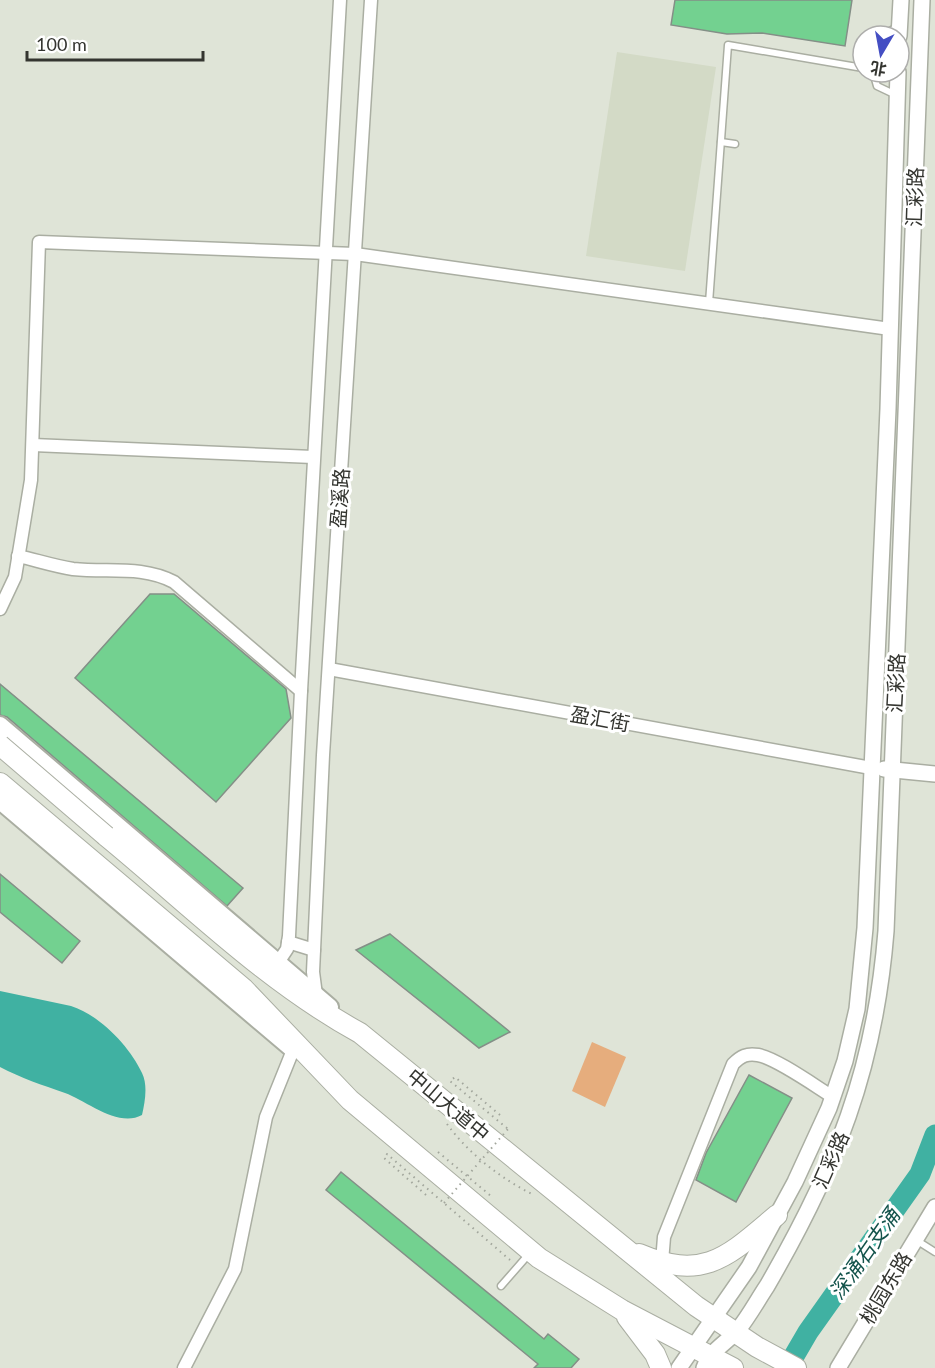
<svg xmlns="http://www.w3.org/2000/svg" width="935" height="1368" font-family="Lato,'Noto Sans SC',sans-serif">
<style>
.built{fill:#d3dac6}
.green{fill:#e6ad7d}
.water{fill:#40b1a2}
.lines{fill:none;stroke-linecap:round;stroke-linejoin:round}
.river{stroke:#40b1a2;stroke-width:21}
.building{fill:#73d190;stroke:#848f87;stroke-width:1.5}
.service-casing{stroke:#aaaea2;stroke-width:9}
.minor-casing{stroke:#aaaea2;stroke-width:15}
.tertiary-casing{stroke:#aaaea2;stroke-width:18}
.secondary-casing{stroke:#aaaea2;stroke-width:20}
.trunk-casing{stroke:#aaaea2;stroke-width:22}
.path{stroke:#a2a69c;stroke-width:2;stroke-dasharray:1.5 4.5;stroke-linecap:butt}
.service{stroke:#fff;stroke-width:6}
.minor{stroke:#fff;stroke-width:12}
.tertiary{stroke:#fff;stroke-width:15}
.secondary{stroke:#fff;stroke-width:16}
.trunk{stroke:#fff;stroke-width:20}
.trunk-bridge-casing{stroke:#aaaea2;stroke-width:22;stroke-linecap:butt}
.path-bridge{stroke:#a2a69c;stroke-width:2;stroke-dasharray:1.5 4.5;stroke-linecap:butt}
.trunk-bridge{stroke:#fff;stroke-width:20}
.labels{text-anchor:middle;stroke-width:6;stroke-linejoin:round;paint-order:stroke}
.street-label{font-size:20px;fill:#343530;stroke:#fff}
.water-label{font-size:21px;font-style:italic;fill:#13534b;stroke:#fff}
</style>
<rect width="100%" height="100%" fill="#dfe4d7"/>
<!-- built -->
<polygon class="built" points="617,52 716,67 685,271 586,256"/>
<!-- green -->
<polygon class="green" points="592,1042 626,1057 605,1107 572,1091"/>
<!-- water -->
<path class="water" d="M0 991 71 1006C100 1015 130 1047 142 1073 148 1085 145 1102 142 1115 118 1128 87 1101 65 1093 42 1085 21 1078 0 1067Z"/>
<g class="lines">
<!-- river -->
<polyline class="river" points="787,1368 808,1332 920,1174 935,1135"/>
</g>
<!-- building -->
<g class="building">
<polygon points="675,0 852,0 845,46 762,33 727,34 671,25"/>
<polygon points="150,594 174,594 286,689 291,718 216,802 75,678"/>
<polygon points="0,684 243,888 227,906 7,717 0,715"/>
<polygon points="0,874 80,941 62,963 0,912"/>
<polygon points="390,934 510,1032 479,1048 356,950"/>
<polygon points="749,1075 792,1098 736,1202 696,1180 706,1153"/>
<polygon points="341,1172 544,1339 548,1334 579,1359 571,1368 534,1368 538,1364 326,1190"/>
</g>
<g class="lines">
<!-- service casing -->
<g class="service-casing">
<g id="service">
<polyline points="881,36 899,26"/>
<polyline points="873,72 877,86 896,95"/>
<polyline points="721,142 735,144"/>
<polyline points="709,303 728,45 863,68"/>
<polyline points="916,1240 935,1252"/>
<polyline points="501,1286 529,1254"/>
</g>
</g>
<!-- minor casing -->
<g class="minor-casing">
<g id="minor">
<polyline points="33,445 313,457"/>
<path d="M18 556C36 560 54 566 73 569 108 573 141 565 174 582L301 691"/>
<polyline points="0,609 15,577 31,480 39,242 355,254 890,329"/>
<polyline points="329,669 871,768"/>
<polyline points="288,942 314,950"/>
<polyline points="279,961 287,949 289,936 301,691 340,0"/>
<polyline points="316,995 313,972 323,755 371,0"/>
<path d="M662 1262 664 1237 733 1064C741 1056 747 1053 758 1055 776 1058 815 1086 833 1097"/>
<polyline points="184,1368 235,1269 266,1117 293,1050"/>
</g>
</g>
<!-- tertiary casing -->
<g class="tertiary-casing">
<g id="tertiary">
<polyline points="899,36 901,0"/>
<polyline points="884,769 935,774"/>
<polyline points="679,1368 749,1267 795,1182 829,1108 845,1061 857,1009 865,928 888,409 898,72"/>
<path d="M704 1368C710 1351 725 1344 737 1331 748 1318 757 1301 767 1286 836 1167 875 1070 886 931L922 0"/>
<polyline points="838,1368 935,1207"/>
</g>
</g>
<!-- secondary casing -->
<g class="secondary-casing">
<g id="secondary">
<polyline points="0,725 330,1007"/>
<polyline points="0,801 292,1049"/>
</g>
</g>
<!-- trunk casing -->
<g class="trunk-casing">
<g id="trunk">
<polyline points="0,783 244,989 350,1100 539,1258 622,1310 733,1368"/>
<path d="M106 836C189 904 265 981 360 1033L696 1306 757 1347 796 1368"/>
<path d="M639 1254C705 1282 728 1256 777 1215"/>
<polyline points="627,1317 655,1354 661,1368"/>
</g>
</g>
<!-- path -->
<g class="path">
<polyline points="500,1115 455,1077 450,1081 508,1129"/>
<path d="M447 1124C468 1153 500 1178 532 1194"/>
<polyline points="438,1152 491,1196"/>
<polyline points="426,1195 384,1158 387,1154 510,1260"/>
</g>
<!-- service -->
<use href="#service" class="service"/>
<!-- minor -->
<use href="#minor" class="minor"/>
<!-- tertiary -->
<use href="#tertiary" class="tertiary"/>
<!-- secondary -->
<use href="#secondary" class="secondary"/>
<!-- trunk -->
<use href="#trunk" class="trunk"/>
<!-- trunk-bridge casing -->
<g class="trunk-bridge-casing">
<polyline id="trunk-bridge" points="0,745 106,836"/>
</g>
<!-- path-bridge -->
<polyline class="path-bridge" points="444,1203 508,1129"/>
<!-- trunk-bridge -->
<use href="#trunk-bridge" class="trunk-bridge"/>
</g>
<g class="labels">
<!-- street labels -->
<g class="street-label">
<text transform="translate(915 197) rotate(-88)" y="7">汇彩路</text>
<text transform="translate(340 498) rotate(-86)" y="7">盈溪路</text>
<text transform="translate(896 683) rotate(-87)" y="7">汇彩路</text>
<text transform="translate(600 719) rotate(10)" y="7">盈汇街</text>
<text transform="translate(448 1105) rotate(40)" y="7">中山大道中</text>
<text transform="translate(831 1160) rotate(-66)" y="7">汇彩路</text>
<text transform="translate(886 1288) rotate(-59)" y="7">桃园东路</text>
</g>
<!-- water labels -->
<g class="water-label">
<text transform="translate(865 1254) rotate(-55)" y="7">深涌右支涌</text>
</g>
</g>
<!-- north arrow -->
<g transform="translate(881 54) rotate(190)"><circle r="28" fill="#ffffff" stroke="#aeaeac" stroke-width="1.5"/>
<path d="M0-4.5L10 22L0 15L-10 22Z" fill="#444ec3"/>
<text y="-9" font-size="16" font-weight="bold" text-anchor="middle" fill="#343530">北</text>
</g>
<!-- scale -->
<path d="M27 51v9h176v-9" fill="none" stroke="#343530" stroke-width="3"/>
<text x="36" y="51" font-size="18" fill="#343530" stroke="#ffffff" stroke-width="4.5" paint-order="stroke">100 m</text>
</svg>
